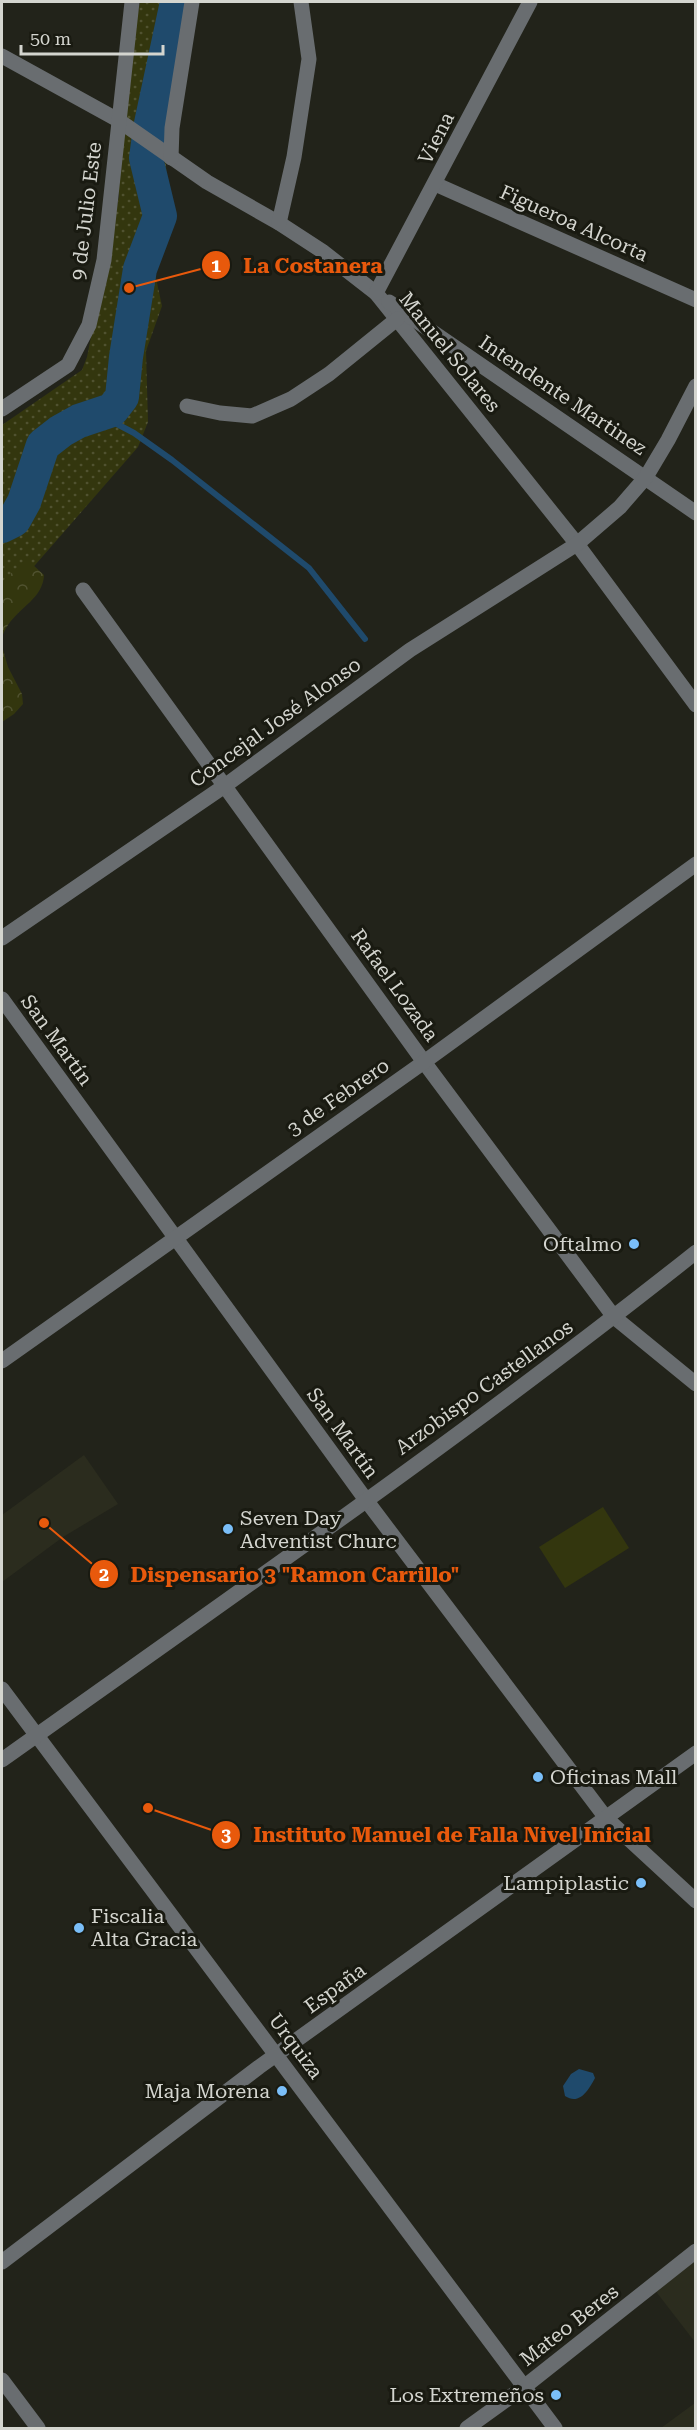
<svg xmlns="http://www.w3.org/2000/svg" width="697" height="2430" font-family="'Roboto Serif',serif">
<style>
.built{fill:#2b2c1e}
.grass{fill:url(#grass-dots)}
.forest{fill:url(#forest-crowns)}
.garden{fill:#33360e}
.water{fill:#1f4a6c}
.lines{fill:none;stroke-linecap:round;stroke-linejoin:round}
.stream{stroke:#1f4a6c;stroke-width:6}
.river{stroke:#1f4a6c;stroke-width:34}
.minor{stroke:#696d70;stroke-width:15}
.poi-dot{fill:#7abef8;stroke:#191a11;stroke-width:2}
.labels{text-anchor:middle;stroke-width:6;stroke-linejoin:round;paint-order:stroke}
.street-label{font-size:20px;fill:#d4d5cf;stroke:#191a11}
.poi-label{font-size:20px;fill:#d4d5cf;stroke:#191a11;text-anchor:end}
.leader{fill:none;stroke:#e8590c;stroke-width:2}
.callout-dot{fill:#e8590c;stroke:#191a11;stroke-width:2}
.mark-label{font-size:18px;text-anchor:middle;font-weight:bold;fill:#fff}
.callout-label{font-size:21px;text-anchor:middle;font-weight:bold;fill:#e8590c;stroke:#191a11;stroke-width:6;stroke-linejoin:round;paint-order:stroke}
</style>
<defs>
<pattern id="grass-dots" width="8" height="8" patternUnits="userSpaceOnUse" patternTransform="scale(1.5)"><rect width="8" height="8" fill="#33360e"/><path d="M2 2h.1M6 6h.1" fill="none" stroke="#505230" stroke-width="1.8" stroke-linecap="round"/></pattern>
<pattern id="forest-crowns" width="20" height="18" patternUnits="userSpaceOnUse" patternTransform="scale(1.5)"><rect width="20" height="18" fill="#33360e"/><path d="M2 6a3 3 0 1 1 6 0M12 15a3 3 0 1 1 6 0" fill="none" stroke="#505230"/></pattern>
</defs>
<rect width="100%" height="100%" fill="#22231a"/>
<!-- built -->
<g class="built">
<polygon points="84,1455 118,1504 63,1537 2,1582 2,1515"/>
<polygon points="695,2255 695,2342 654,2289"/>
<polygon points="695,2403 695,2428 661,2428"/>
</g>
<!-- grass -->
<polygon class="grass" points="140,2 188,2 165,148 169,214 154,269 162,306 146,351 148,422 138,447 2,603 2,425 82,370 87,357 119,196 118,120"/>
<!-- forest -->
<g class="forest">
<path d="M32 564 44 575C43 598 20 607 8 625 5 629 3 634 2 638V582C11 573 19 565 32 564Z"/>
<polygon points="2,646 8,667 22,694 23,704 14,714 2,722"/>
</g>
<!-- garden -->
<polygon class="garden" points="603,1507 629,1548 565,1588 539,1547"/>
<!-- water -->
<path class="water" d="M579 2069 593 2073 595 2078C589 2089 580 2106 565 2096L563 2086 571 2074Z"/>
<g class="lines">
<!-- stream -->
<polyline class="stream" points="98,414 134,433 172,460 309,568 365,639"/>
<!-- river -->
<polyline class="river" points="2,526 14,520 24,502 43,445 61,431 79,421 112,410 122,397 126,357 140,269 160,216 146,158 150,128 177,2"/>
<!-- minor -->
<g class="minor">
<polyline points="2,56 118,120 207,182 279,223 322,251 376,293 577,544 696,705"/>
<polyline points="171,158 172,128 192,2"/>
<polyline points="435,184 696,300"/>
<polyline points="279,223 294,157 309,59 301,2"/>
<polyline points="376,293 530,2"/>
<polyline points="389,302 696,513"/>
<polyline points="187,406 220,413 252,416 291,399 329,374 397,319"/>
<polyline points="2,409 68,365 89,325 104,260 132,2"/>
<polyline points="83,590 424,1062 614,1317 696,1384"/>
<polyline points="2,938 226,785 410,650 577,544 620,507 646,477 668,440 696,386"/>
<polyline points="2,999 366,1500 606,1818 696,1901"/>
<polyline points="2,1361 424,1062 696,864"/>
<polyline points="2,1689 555,2428"/>
<path d="M2 1760C235 1594 471 1431 696 1252"/>
<polyline points="2,2262 259,2067 696,1753"/>
<polyline points="2,2380 38,2428"/>
<polyline points="467,2428 524,2387 696,2251"/>
</g>
</g>
<!-- markers -->
<g class="poi-dot">
<circle cx="634" cy="1244" r="6"/>
<circle cx="228" cy="1529" r="6"/>
<circle cx="538" cy="1777" r="6"/>
<circle cx="641" cy="1883" r="6"/>
<circle cx="79" cy="1928" r="6"/>
<circle cx="282" cy="2091" r="6"/>
<circle cx="556" cy="2395" r="6"/>
</g>
<g class="labels">
<!-- street labels -->
<g class="street-label">
<text transform="translate(436 138) rotate(-63)" y="7">Viena</text>
<text transform="translate(86 211) rotate(-83)" y="7">9 de Julio Este</text>
<text transform="translate(574 223) rotate(24)" y="7">Figueroa Alcorta</text>
<text transform="translate(450 352) rotate(51)" y="7">Manuel Solares</text>
<text transform="translate(563 395) rotate(34)" y="7">Intendente Martinez</text>
<text transform="translate(275 722) rotate(-36)" y="7">Concejal José Alonso</text>
<text transform="translate(395 985) rotate(54)" y="7">Rafael Lozada</text>
<text transform="translate(57 1040) rotate(54)" y="7">San Martín</text>
<text transform="translate(338 1097) rotate(-35)" y="7">3 de Febrero</text>
<text transform="translate(484 1387) rotate(-36)" y="7">Arzobispo Castellanos</text>
<text transform="translate(343 1433) rotate(54)" y="7">San Martín</text>
<text transform="translate(335 1988) rotate(-36)" y="7">España</text>
<text transform="translate(296 2046) rotate(53)" y="7">Urquiza</text>
<text transform="translate(569 2325) rotate(-38)" y="7">Mateo Beres</text>
</g>
<!-- poi labels -->
<g class="poi-label">
<text x="622" y="1251">Oftalmo</text>
<text x="240" y="1525" text-anchor="start">Seven Day<tspan x="240" dy="23">Adventist Churc</tspan></text>
<text x="550" y="1784" text-anchor="start">Oficinas Mall</text>
<text x="629" y="1890">Lampiplastic</text>
<text x="91" y="1923" text-anchor="start">Fiscalia<tspan x="91" dy="23">Alta Gracia</tspan></text>
<text x="270" y="2098">Maja Morena</text>
<text x="544" y="2402">Los Extremeños</text>
</g>
</g>
<!-- callouts -->
<path class="leader" d="M129 288L216 265M44 1523L104 1574M148 1808L226 1835"/>
<g class="callout-dot">
<circle cx="129" cy="288" r="6"/>
<circle cx="44" cy="1523" r="6"/>
<circle cx="148" cy="1808" r="6"/>
<circle cx="216" cy="265" r="15"/>
<circle cx="104" cy="1574" r="15"/>
<circle cx="226" cy="1835" r="15"/>
</g>
<g class="mark-label">
<text x="216" y="272">1</text>
<text x="104" y="1581">2</text>
<text x="226" y="1841">3</text>
</g>
<g class="callout-label">
<text x="313" y="273">La Costanera</text>
<text x="295" y="1582">Dispensario 3 "Ramon Carrillo"</text>
<text x="452" y="1842">Instituto Manuel de Falla Nivel Inicial</text>
</g>
<!-- border -->
<rect width="697" height="2430" fill="none" stroke="#d4d5cf" stroke-width="6"/>
<!-- scale -->
<path d="M21 45v9h142v-9" fill="none" stroke="#d4d5cf" stroke-width="3"/>
<text x="30" y="45" font-size="18" fill="#d4d5cf" stroke="#191a11" stroke-width="4.5" paint-order="stroke">50 m</text>
</svg>
